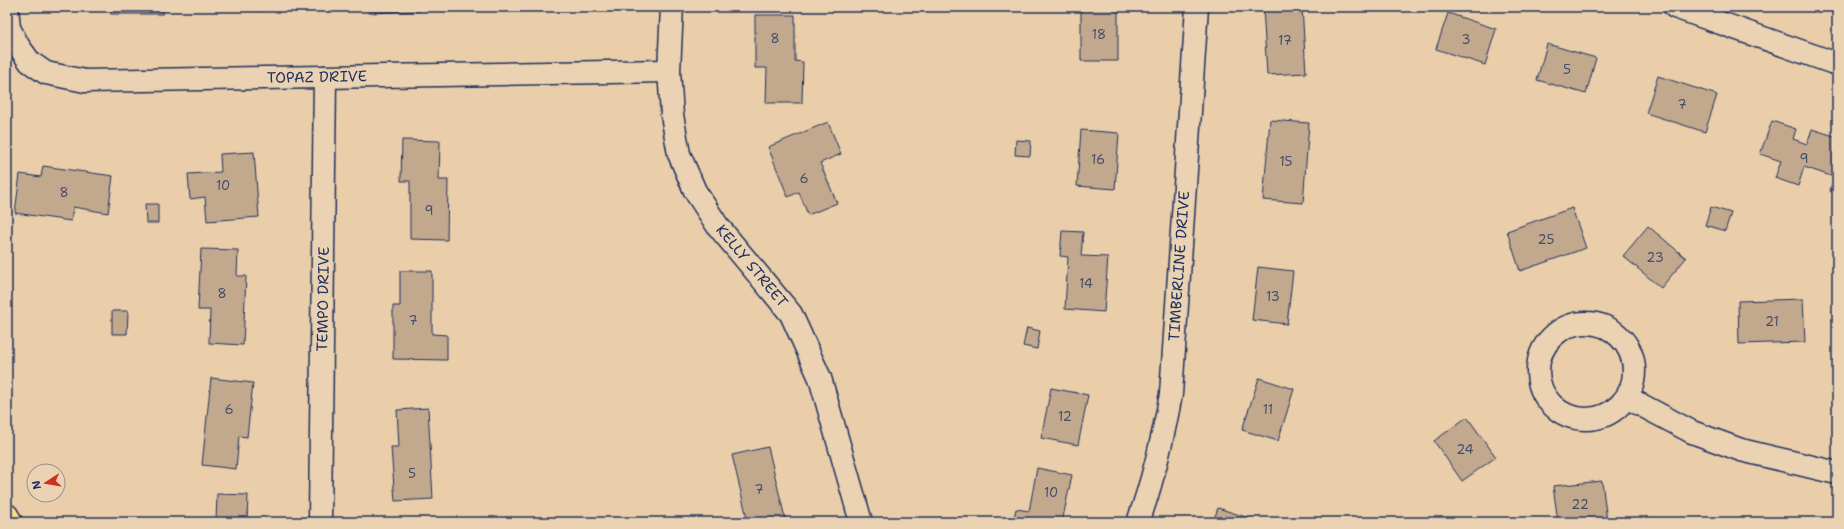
<svg xmlns="http://www.w3.org/2000/svg" width="1844" height="529" font-family="'Shantell Sans',sans-serif">
<style>
.building{fill:#c2a98e;stroke:#1b2f5e}
.lines{fill:none;stroke-linecap:round;stroke-linejoin:round}
.minor-casing{stroke:#1b2f5e;stroke-width:25}
.highway-casing{stroke:#1b2f5e;stroke-width:25}
.minor{stroke:#ebd2b2;stroke-width:22}
.highway{stroke:#fce080;stroke-width:22}
.labels{text-anchor:middle;stroke-width:3;stroke-linejoin:round;paint-order:stroke}
.number-label{font-size:13px;fill:#454e6a}
.street-label{font-size:15px;fill:#1b2f5e;stroke:#ebd2b2}
</style>
<rect width="100%" height="100%" fill="#eaceaa"/>
<filter id="ink" filterUnits="userSpaceOnUse"><feTurbulence type="fractalNoise" baseFrequency=".025" numOctaves="2"/><feDisplacementMap in="SourceGraphic" scale="8" xChannelSelector="R" yChannelSelector="G"/><feConvolveMatrix kernelMatrix="1 2 1 2 8 2 1 2 1" color-interpolation-filters="sRGB"/></filter>
<g filter="url(#ink)">
<!-- building -->
<g class="building">
<rect x="111" y="7" width="52" height="7"/>
<polygon points="253,7 282,7 282,10 253,11"/>
<polygon points="369,7 420,7 420,11 369,13"/>
<polygon points="1081,7 1118,8 1118,61 1081,61"/>
<polygon points="1263,7 1302,7 1306,73 1267,75"/>
<polygon points="1448,13 1496,29 1485,65 1436,49"/>
<polygon points="755,15 795,15 795,61 803,62 802,103 766,103 767,68 755,68"/>
<polygon points="1547,44 1596,58 1586,94 1537,80"/>
<polygon points="1658,76 1717,95 1705,132 1646,113"/>
<polygon points="1270,120 1309,123 1303,203 1263,200"/>
<polygon points="1772,121 1796,129 1793,139 1807,144 1812,129 1837,137 1837,194 1830,191 1834,177 1804,167 1798,186 1775,178 1781,161 1760,154"/>
<polygon points="828,122 841,154 820,163 837,203 808,215 799,192 788,197 768,147"/>
<polygon points="1081,130 1119,133 1115,189 1077,186"/>
<polygon points="402,140 440,141 439,180 448,180 447,240 410,239 410,181 401,181"/>
<polygon points="1016,140 1031,141 1030,156 1015,155"/>
<polygon points="254,152 259,217 207,221 205,197 190,199 188,174 221,172 220,154"/>
<polygon points="43,166 113,176 108,213 73,207 71,221 15,213 20,174 41,177"/>
<polygon points="145,204 158,204 158,223 146,223"/>
<polygon points="1711,207 1731,213 1725,231 1705,225"/>
<polygon points="1572,208 1586,248 1520,271 1507,231"/>
<polygon points="1648,226 1686,258 1661,288 1623,256"/>
<polygon points="1062,231 1083,232 1081,256 1108,257 1104,312 1065,309 1068,257 1060,256"/>
<polygon points="201,249 238,250 237,276 246,276 243,345 209,343 210,310 198,310"/>
<polygon points="1258,267 1293,271 1287,324 1252,320"/>
<polygon points="400,271 432,271 432,334 447,335 447,360 393,359 393,306 400,306"/>
<polygon points="1803,299 1805,342 1739,344 1738,301"/>
<polygon points="112,311 128,311 127,334 112,334"/>
<polygon points="1027,328 1040,331 1037,349 1023,346"/>
<polygon points="211,378 253,383 247,437 239,436 236,469 202,465"/>
<polygon points="1259,378 1294,389 1278,441 1242,430"/>
<polygon points="1051,388 1088,395 1078,445 1041,438"/>
<polygon points="428,408 433,499 395,501 391,447 399,447 397,410"/>
<polygon points="1467,417 1496,457 1462,481 1434,441"/>
<polygon points="768,447 786,522 748,522 732,455"/>
<polygon points="1037,468 1072,475 1062,522 1013,522 1016,509 1029,511"/>
<polygon points="1602,481 1607,521 1558,522 1553,486"/>
<polygon points="217,494 248,495 247,522 216,522"/>
<polygon points="1218,508 1252,519 1251,522 1213,522"/>
</g>
<g class="lines">
<!-- minor casing -->
<g class="minor-casing">
<g id="minor">
<polyline points="7,7 9,28 19,47 30,62 46,73 85,81 669,71"/>
<polyline points="672,7 669,71 672,115 679,154 695,191 717,225 791,314 820,378 861,522"/>
<polyline points="1675,7 1837,64"/>
<circle cx="1586" cy="371" r="48"/>
<polyline points="1628,398 1692,432 1741,450 1837,473"/>
<polyline points="320,522 325,77"/>
<path d="M1138 522C1153 481 1163 438 1171 394L1197 7"/>
</g>
</g>
<!-- highway casing -->
<g class="highway-casing">
<polyline id="highway" points="7,515 11,522"/>
</g>
<!-- minor -->
<use href="#minor" class="minor"/>
<!-- highway -->
<use href="#highway" class="highway"/>
</g>
</g>
<g class="labels">
<!-- number labels -->
<g class="number-label">
<text x="1099" y="39">18</text>
<text x="775" y="43">8</text>
<text x="1466" y="44">3</text>
<text x="1285" y="45">17</text>
<text x="1567" y="74">5</text>
<text x="1682" y="109">7</text>
<text x="1804" y="163">9</text>
<text x="1098" y="164">16</text>
<text x="1286" y="166">15</text>
<text x="804" y="183">6</text>
<text x="223" y="190">10</text>
<text x="64" y="197">8</text>
<text x="429" y="215">9</text>
<text x="1546" y="244">25</text>
<text x="1655" y="262">23</text>
<text x="1086" y="288">14</text>
<text x="222" y="298">8</text>
<text x="1273" y="301">13</text>
<text x="413" y="325">7</text>
<text x="1772" y="326">21</text>
<text x="229" y="414">6</text>
<text x="1268" y="414">11</text>
<text x="1065" y="421">12</text>
<text x="1465" y="454">24</text>
<text x="412" y="478">5</text>
<text x="759" y="494">7</text>
<text x="1051" y="497">10</text>
<text x="1580" y="509">22</text>
</g>
<!-- street labels -->
<g class="street-label">
<text transform="translate(317 77) rotate(-1)" y="5">TOPAZ DRIVE</text>
<text transform="translate(752 266) rotate(50)" y="5">KELLY STREET</text>
<text transform="translate(1179 266) rotate(-86)" y="5">TIMBERLINE DRIVE</text>
<text transform="translate(323 299) rotate(-89)" y="5">TEMPO DRIVE</text>
</g>
</g>
<!-- margin -->
<rect width="1844" height="529" fill="none" stroke="#ebd2b2" stroke-width="24"/>
<rect x="12" y="12" width="1820" height="505" fill="none" stroke="#1b2f5e" stroke-width="1.5" filter="url(#ink)"/>
<!-- north arrow -->
<g transform="translate(46 483) rotate(258)"><circle r="19" fill="#ebd2b2" stroke="#989190"/>
<path d="M0-3L7 15L0 10L-7 15Z" fill="#c8321e"/>
<text y="-6" font-size="11" font-weight="bold" text-anchor="middle" fill="#1b2f5e">N</text>
</g>
</svg>
